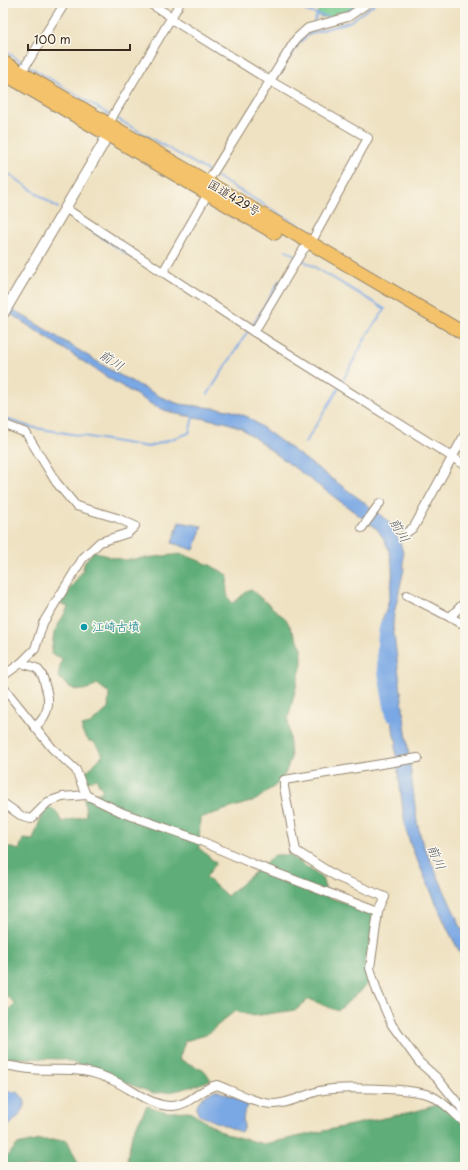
<svg xmlns="http://www.w3.org/2000/svg" width="468" height="1170" font-family="'Playpen Sans','Klee One',sans-serif">
<style>
.green{fill:#74c98d;stroke:#587a56}
.forest{fill:#5fad78;stroke:#4d6c4b}
.water{fill:#7aa8e4;stroke:#5a6981}
.lines{fill:none;stroke-linecap:round;stroke-linejoin:round}
.stream{stroke:#7aa8e4;stroke-width:2}
.river{stroke:#7aa8e4;stroke-width:12}
.minor-casing{stroke:#958670;stroke-width:10}
.tertiary-casing{stroke:#958670;stroke-width:12}
.trunk-casing{stroke:#958670;stroke-width:15}
.minor{stroke:#fff;stroke-width:8}
.tertiary{stroke:#fff;stroke-width:10}
.trunk{stroke:#f3c26a;stroke-width:13}
.culture-dot{fill:#0f9aa8;stroke:#fbf7ec;stroke-width:1.5}
.labels{text-anchor:middle;stroke-width:3;stroke-linejoin:round;paint-order:stroke}
.street-label{font-size:12px;fill:#3b2a1e;stroke:#fbf7ec}
.culture-label{font-size:12px;fill:#0d838f;stroke:#fbf7ec;text-anchor:start}
.water-label{font-size:13px;font-style:italic;fill:#515663;stroke:#fbf7ec}
</style>
<rect width="100%" height="100%" fill="#fbf7ec"/>
<filter id="ink" filterUnits="userSpaceOnUse"><feTurbulence type="fractalNoise" baseFrequency=".025" numOctaves="2"/><feDisplacementMap in="SourceGraphic" scale="8" xChannelSelector="R" yChannelSelector="G"/><feConvolveMatrix kernelMatrix="1 2 1 2 8 2 1 2 1" color-interpolation-filters="sRGB"/></filter>
<filter id="wash" filterUnits="userSpaceOnUse"><feTurbulence type="fractalNoise" baseFrequency=".012" numOctaves="4" result="noise"/><feDisplacementMap in="SourceGraphic" scale="16" xChannelSelector="R" yChannelSelector="G"/><feGaussianBlur stdDeviation="0.9" result="paint"/><feColorMatrix in="noise" values="0 0 0 0 0 0 0 0 0 0 0 0 0 0 0 0 0 1.4 0 .05"/><feComposite in="paint" operator="in"/></filter>
<g filter="url(#wash)">
<rect width="100%" height="100%" fill="#efe2c2"/>
<!-- green -->
<path class="green" d="M323 3H362C348 13 336 22 319 16L317 13Z"/>
<!-- forest -->
<g class="forest">
<path d="M94 551 110 557 125 560 182 554 210 565 228 575C227 586 224 596 233 603L250 589 286 619 302 648V664L288 719 291 758 285 774 276 785 256 800 200 818 199 848 216 863 206 877 227 896 275 855H290L322 878 328 897 375 913 369 949 364 964 370 982 338 1011 309 999 296 1010 253 1016 235 1011 206 1035 185 1041 179 1059 205 1071 211 1080C192 1087 174 1093 153 1093L63 1059 3 1058V1015L15 1004 7 996H3V852H5L8 847 19 850 23 839 33 840 43 811 49 807 56 811 62 822 86 816 84 799 103 791 96 779 88 782 84 774 103 755 94 742 89 741 82 732V726L90 724 108 709 109 693 97 684C80 695 71 691 58 676L62 658 51 654 54 633 68 607 60 603 82 572 85 561Z"/>
<polygon points="465,1097 465,1167 126,1167 132,1134 147,1106 167,1112 188,1111 226,1134 264,1144 416,1111"/>
<polygon points="39,1140 67,1140 80,1167 3,1167 3,1161 17,1145"/>
</g>
<!-- water -->
<g class="water">
<path d="M6 305 114 372 161 397 179 404 230 410 248 417 369 506 389 522 400 542 403 553 404 569 394 614 393 626 417 822 422 842 465 936V962L448 930 411 846 405 826 395 746 397 742 394 736 381 628C381 617 384 617 387 608 394 578 397 553 376 528L241 428 225 422 176 414 156 407 110 379 3 309Z"/>
<polygon points="179,522 202,526 194,550 172,543"/>
<path d="M215 1090 250 1103C244 1112 242 1116 244 1126L241 1132 199 1115C191 1102 206 1095 215 1090Z"/>
<path d="M3 1091 18 1092C20 1095 25 1099 25 1103 26 1112 9 1125 3 1131Z"/>
</g>
<g class="lines">
<!-- stream -->
<g class="stream">
<polyline points="295,3 306,11 331,18"/>
<polyline points="342,15 360,3"/>
<polyline points="314,21 318,14"/>
<polyline points="3,50 24,63"/>
<polyline points="29,66 108,114"/>
<polyline points="275,80 299,43 309,34 349,22 376,3"/>
<polyline points="116,118 208,171"/>
<polyline points="3,170 58,208"/>
<polyline points="215,176 312,233"/>
<polyline points="71,217 133,258"/>
<polyline points="286,250 297,257"/>
<polyline points="301,259 385,309 367,335 341,384"/>
<polyline points="251,328 280,280"/>
<polyline points="208,394 248,331"/>
<polyline points="3,418 30,427 148,447 189,433 193,417"/>
<polyline points="305,443 339,388"/>
<polyline points="398,540 413,533 415,531"/>
</g>
<!-- river -->
<path class="river" d="M386 624C378 657 386 684 392 716"/>
</g>
</g>
<g filter="url(#ink)">
<g class="lines">
<!-- minor casing -->
<g class="minor-casing">
<g id="minor">
<polyline points="149,3 172,17"/>
<polyline points="171,19 267,79 368,138 313,239 303,250 254,332"/>
<polyline points="19,76 65,3"/>
<polyline points="107,129 114,114 180,3"/>
<polyline points="205,186 296,39 308,28 348,17 368,3"/>
<polyline points="65,208 254,332 465,465"/>
<polyline points="163,272 210,190"/>
<path d="M3 424 26 433 56 482 76 506 117 518 135 526 128 533 100 542 83 558 43 623 35 649 21 663C26 665 32 666 36 668 42 672 44 679 45 685 51 702 49 715 35 727"/>
<polyline points="362,528 380,503"/>
<polyline points="406,533 414,527 465,434"/>
<polyline points="407,595 465,625"/>
<polyline points="450,617 465,602"/>
<polyline points="3,676 21,663"/>
<polyline points="3,687 52,748 76,770 86,795 123,813 194,838 253,864 378,912"/>
<polyline points="418,758 284,780 284,787 296,851 337,877 385,897 378,912 370,968 377,991 392,1025 419,1062 437,1078 465,1112"/>
<polyline points="3,803 23,817 31,819 48,802 62,797 86,795"/>
<path d="M3 1065C12 1066 21 1068 30 1069 63 1072 79 1065 112 1080 131 1088 151 1107 173 1106 190 1105 201 1088 217 1085 233 1091 259 1105 275 1104 291 1103 304 1095 319 1091 338 1086 415 1088 432 1096 444 1102 455 1114 465 1123"/>
</g>
</g>
<!-- tertiary casing -->
<g class="tertiary-casing">
<polyline id="tertiary" points="3,314 103,144 106,134"/>
</g>
<!-- trunk casing -->
<g class="trunk-casing">
<g id="trunk">
<polyline points="3,62 465,334"/>
<polyline points="3,73 275,233"/>
</g>
</g>
<!-- minor -->
<use href="#minor" class="minor"/>
<!-- tertiary -->
<use href="#tertiary" class="tertiary"/>
<!-- trunk -->
<use href="#trunk" class="trunk"/>
</g>
</g>
<!-- markers -->
<circle class="culture-dot" cx="84" cy="627" r="4"/>
<g class="labels">
<!-- street labels -->
<g class="street-label">
<text transform="translate(234 198) rotate(31)" y="4">国道429号</text>
</g>
<!-- culture labels -->
<g class="culture-label">
<text x="92" y="631">江崎古墳</text>
</g>
<!-- water labels -->
<g class="water-label">
<text transform="translate(112 360) rotate(33)" y="5">前川</text>
<text transform="translate(400 530) rotate(60)" y="5">前川</text>
<text transform="translate(437 857) rotate(67)" y="5">前川</text>
</g>
</g>
<!-- margin -->
<rect width="468" height="1170" fill="none" stroke="#fbf7ec" stroke-width="16"/>
<!-- scale -->
<path d="M28 44v6h102v-6" fill="none" stroke="#3b2a1e" stroke-width="2"/>
<text x="34" y="44" font-size="12" fill="#3b2a1e" stroke="#fbf7ec" stroke-width="3" paint-order="stroke">100 m</text>
</svg>
